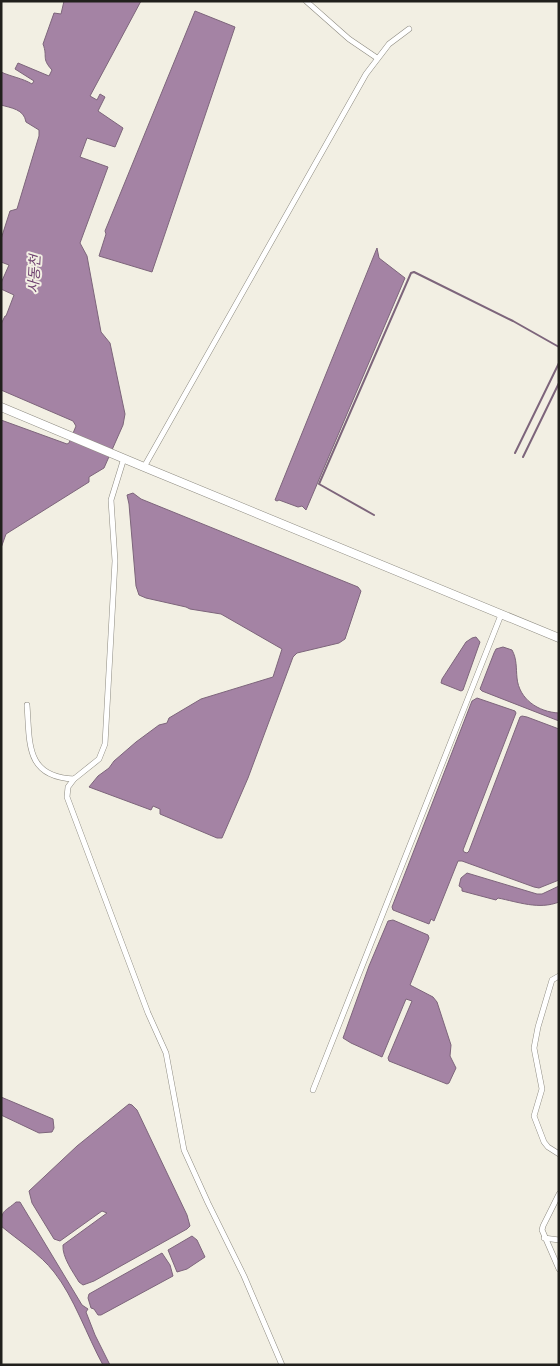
<svg xmlns="http://www.w3.org/2000/svg" width="560" height="1366" font-family="Georgia,'Noto Sans KR',serif">
<style>
.water{fill:#a483a4;stroke:#7d657b}
.lines{fill:none;stroke-linecap:round;stroke-linejoin:round}
.stream{stroke:#7d657b;stroke-width:2}
.minor-casing{stroke:#8d8a80;stroke-width:6}
.primary-casing{stroke:#8d8a80;stroke-width:9}
.minor{stroke:#fff;stroke-width:5}
.primary{stroke:#fff;stroke-width:8}
.labels{text-anchor:middle;stroke-width:4;stroke-linejoin:round;paint-order:stroke}
.water-label{font-size:14px;font-style:italic;fill:#6f4170;stroke:#f2efe3}
</style>
<rect width="100%" height="100%" fill="#f2efe3"/>
<!-- water -->
<g class="water">
<path d="M64 1H141L90 96 97 100 100 94 105 97 98 111 123 128 115 147 87 138 80 157 108 167 80 243 87 256 101 332 110 343 125 414 123 425 104 468 89 477V482L6 534 1 548V420L67 444 69 443 76 426 73 421 1 390V324L5 316H6L14 295 1 289V283L9 265 1 262V239L10 211 17 209 39 136V130L26 122C24 109 11 108 1 105V72C12 77 22 78 32 84L34 81 15 69 18 63 49 76 52 70C41 58 48 57 43 44L54 13 61 14Z"/>
<polygon points="195,11 235,27 152,272 99,256 106,234 105,231"/>
<polygon points="377,248 379,258 405,278 306,510 302,506 298,507 279,500 277,501 275,500"/>
<polygon points="133,493 141,499 358,587 361,591 345,639 339,643 297,653 293,657 248,778 222,838 217,838 160,814 160,809 153,806 151,810 89,787 98,776 109,768 114,761 136,742 159,725 167,723 169,718 201,699 273,677 282,649 221,614 190,609 186,607 146,598 139,595 136,586 129,504 127,495"/>
<polygon points="476,637 480,642 463,690 461,691 441,683 442,679 466,642 472,638"/>
<path d="M503 647 512 650C517 659 516 668 517 678 519 699 538 712 559 713V721L482 691 480 689 494 653 496 649Z"/>
<polygon points="477,698 515,711 516,713 463,850 464,852 467,853 469,851 520,717 522,716 527,717 559,729 559,880 539,888 534,887 462,861 458,861 434,921 431,919 429,924 393,910 392,907 472,701"/>
<path d="M467 873 537 894H542L559 886V902C539 910 518 902 498 898L496 900 462 891V888L459 886 461 878Z"/>
<polygon points="393,920 428,935 429,938 410,985 433,997 437,1002 451,1045 450,1056 456,1068 449,1083 447,1084 389,1061 388,1058 412,1001 406,999 382,1057 351,1043 343,1038 369,966 388,921"/>
<polygon points="1,1097 53,1119 54,1128 52,1132 39,1133 1,1115"/>
<path d="M129 1104 132 1105 137 1110 187 1215 190 1226 187 1229 94 1281 83 1285 79 1282C73 1272 62 1257 63 1245L107 1213 102 1211 60 1241 54 1239 32 1203 29 1191 77 1146Z"/>
<path d="M16 1202H20L82 1305 88 1309 86 1312 95 1335 110 1365H103C87 1336 74 1297 54 1272 40 1254 19 1241 1 1226 1 1209 5 1212 16 1202Z"/>
<polygon points="192,1236 197,1240 205,1257 187,1269 177,1272 168,1250"/>
<polygon points="162,1253 170,1265 173,1276 101,1315 98,1315 94,1309 91,1308 88,1298 89,1294"/>
</g>
<g class="lines">
<!-- stream -->
<g class="stream">
<polyline points="515,453 559,363"/>
<polyline points="523,457 559,383"/>
<polyline points="374,515 319,484 411,273 414,272 513,321 559,347"/>
</g>
<!-- minor casing -->
<g class="minor-casing">
<g id="minor">
<polyline points="306,1 349,39 377,58"/>
<polyline points="144,467 366,74 389,44 409,29"/>
<path d="M27 705C30 743 25 777 74 779L99 759 105 744 115 561 111 500 124 458"/>
<polyline points="74,779 68,787 67,797 148,1013 166,1053 184,1150 208,1203 244,1276 282,1365"/>
<polyline points="559,976 552,980 538,1027 534,1048 542,1089 534,1116 544,1142 548,1147 559,1154"/>
<polyline points="313,1090 501,615"/>
<polyline points="559,1194 543,1226 542,1230 559,1269"/>
<polyline points="544,1238 559,1240"/>
</g>
</g>
<!-- primary casing -->
<g class="primary-casing">
<polyline id="primary" points="1,407 144,467 559,638"/>
</g>
<!-- minor -->
<use href="#minor" class="minor"/>
<!-- primary -->
<use href="#primary" class="primary"/>
</g>
<g class="labels">
<!-- water labels -->
<g class="water-label">
<text transform="translate(34 274) rotate(-87)" y="5">사동천</text>
</g>
</g>
<!-- border -->
<rect width="560" height="1366" fill="none" stroke="#21201c" stroke-width="5"/>
</svg>
